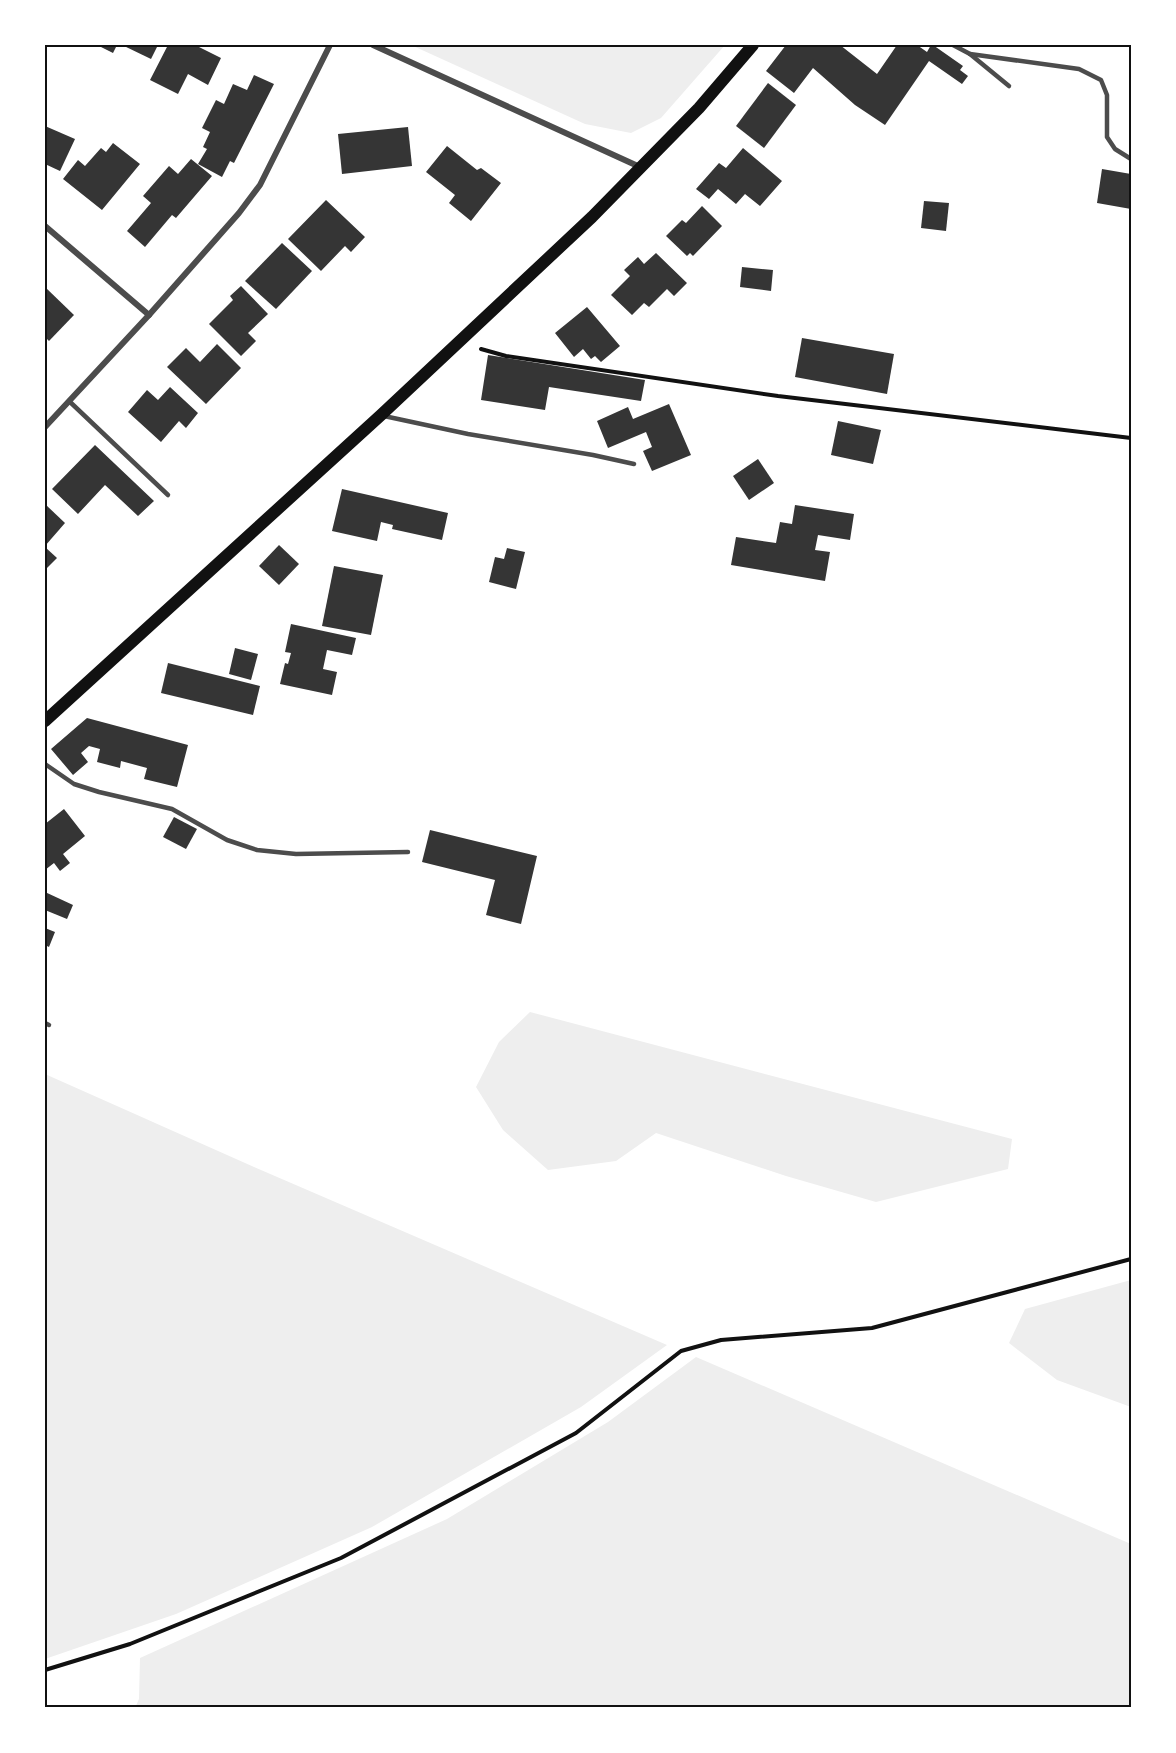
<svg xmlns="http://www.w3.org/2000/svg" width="1176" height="1753" font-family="'Crimson Pro',serif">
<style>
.green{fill:#eee}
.building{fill:#353535}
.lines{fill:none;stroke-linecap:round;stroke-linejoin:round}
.path{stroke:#111;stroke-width:4}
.service{stroke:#4c4c4c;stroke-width:4.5}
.minor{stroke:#4c4c4c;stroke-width:6}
.secondary{stroke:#111;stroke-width:12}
.neatline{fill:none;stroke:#111;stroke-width:2}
</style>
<rect width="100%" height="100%" fill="#fff"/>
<!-- green -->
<g class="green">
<polygon points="411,45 725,45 661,118 631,133 585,124"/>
<polygon points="530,1012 1012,1139 1008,1169 876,1202 786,1176 656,1133 616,1161 548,1170 503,1130 476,1087 499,1042"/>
<polygon points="45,1074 254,1167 667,1345 581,1407 372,1527 176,1614 45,1659"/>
<polygon points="1131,1280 1131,1407 1057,1380 1009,1343 1025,1309"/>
<polygon points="696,1357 1131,1544 1131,1708 135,1708 139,1699 140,1658 447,1519 608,1422"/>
</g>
<!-- building -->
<g class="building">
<polygon points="102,45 117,45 113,53 101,47"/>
<polygon points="122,45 158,45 151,59"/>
<polygon points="168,45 195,45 221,58 208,85 188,74 178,94 150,80"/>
<polygon points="786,45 840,45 877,74 897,45 917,45 927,52 931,45 933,45 963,66 960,70 968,76 962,84 929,61 885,125 855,105 813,68 794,93 766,71"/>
<polygon points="254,75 274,84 234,163 230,161 222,177 198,164 207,149 203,147 210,132 202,128 216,100 224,104 233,84 247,90"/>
<polygon points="768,83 796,105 764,148 736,126"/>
<polygon points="45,126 75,139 60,171 45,164"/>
<polygon points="408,127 412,166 342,174 338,134"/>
<polygon points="113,143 140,164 102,210 63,179 78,160 85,166 101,148 106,152"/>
<polygon points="447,146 477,170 481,168 501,183 471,221 449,203 455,195 426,172"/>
<polygon points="743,148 782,181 760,206 745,194 736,204 718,189 709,199 696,189 719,163 726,168"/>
<polygon points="191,159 212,176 176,218 172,215 145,247 127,231 151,203 143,196 169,166 178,174"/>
<polygon points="1102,169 1131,174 1131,209 1097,203"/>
<polygon points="326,200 365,237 351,252 345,246 321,271 288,239"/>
<polygon points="924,201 949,203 946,231 921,228"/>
<polygon points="702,206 722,226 693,256 690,253 687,256 666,236 682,220 686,223"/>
<polygon points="282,243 312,271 276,309 245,281"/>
<polygon points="656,253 687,283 674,296 667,289 649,307 644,303 632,315 611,295 630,276 624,270 638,257 644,264"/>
<polygon points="742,267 773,270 771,291 740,287"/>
<polygon points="241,286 268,314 248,333 256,341 241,356 209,324 233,300 230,296"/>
<polygon points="45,287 74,315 49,341 45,337"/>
<polygon points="587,307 620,346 601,362 595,356 591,359 583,349 574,357 555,333"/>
<polygon points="802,338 894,354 887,394 795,377"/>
<polygon points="217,344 241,368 206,404 167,367 186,348 200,362"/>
<polygon points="488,355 645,380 641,401 549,387 545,410 481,400"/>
<polygon points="170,387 198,413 186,428 179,421 161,442 128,412 147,390 158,400"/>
<polygon points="669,404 691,455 652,471 643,451 652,447 646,432 608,448 597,421 628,407 633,419"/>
<polygon points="838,421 881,430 873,464 831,455"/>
<polygon points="95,445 154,501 138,516 105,485 78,514 52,489"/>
<polygon points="758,459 774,483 749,500 733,476"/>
<polygon points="342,489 448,513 442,540 392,529 393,525 381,522 377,541 332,531"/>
<polygon points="45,504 65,523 45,546"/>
<polygon points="795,505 854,514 850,540 818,535 815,550 830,552 825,581 731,565 736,537 776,543 780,522 792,524"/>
<polygon points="279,545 299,564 279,585 259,566"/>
<polygon points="45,547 57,558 45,570"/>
<polygon points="507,548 525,552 516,589 489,582 495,557 504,559"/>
<polygon points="334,566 383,575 371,635 322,626"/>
<polygon points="291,624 356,638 352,655 327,650 323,669 337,672 332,695 280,684 285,663 288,664 291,653 285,652"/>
<polygon points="235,648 258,654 251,680 229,674"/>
<polygon points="168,663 260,686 253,715 161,693"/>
<polygon points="87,718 188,745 177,787 144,779 147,768 121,761 120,768 97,762 100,749 89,746 81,753 88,762 73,775 51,749"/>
<polygon points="64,809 85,836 63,854 70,863 60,871 54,863 45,870 45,824"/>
<polygon points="174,817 197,829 186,849 163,837"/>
<polygon points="430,830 537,856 521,924 486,915 495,880 422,862"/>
<polygon points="45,892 73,905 67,919 45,910"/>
<polygon points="45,928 55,932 49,947 45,945"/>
</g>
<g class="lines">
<!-- path -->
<g class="path">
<polyline points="481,349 506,356 778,396 1131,438"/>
<polyline points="45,1670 130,1644 341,1558 576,1433 681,1351 721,1340 872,1328 1131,1259"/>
</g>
<!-- service -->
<g class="service">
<polyline points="953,45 970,54 1009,86"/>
<polyline points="970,54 1079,69 1101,80 1107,95 1107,137 1115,149 1131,159"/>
<polyline points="69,401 168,495"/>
<polyline points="384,416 468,434 593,455 634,464"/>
<polyline points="45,764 74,784 99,792 172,809 227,840 257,850 296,854 408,852"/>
<polyline points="45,1023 49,1025"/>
</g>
<!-- minor -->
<g class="minor">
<polyline points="373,45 640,167"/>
<polyline points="45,226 149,315"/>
<polyline points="45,427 149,315 239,213 260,185 330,45"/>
</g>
<!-- secondary -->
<polyline class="secondary" points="45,721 381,415 592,217 699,108 753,45"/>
</g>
<!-- border -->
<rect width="1176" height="1753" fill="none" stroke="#ffffff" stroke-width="93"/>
<rect x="46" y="46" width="1084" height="1660" class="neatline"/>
</svg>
